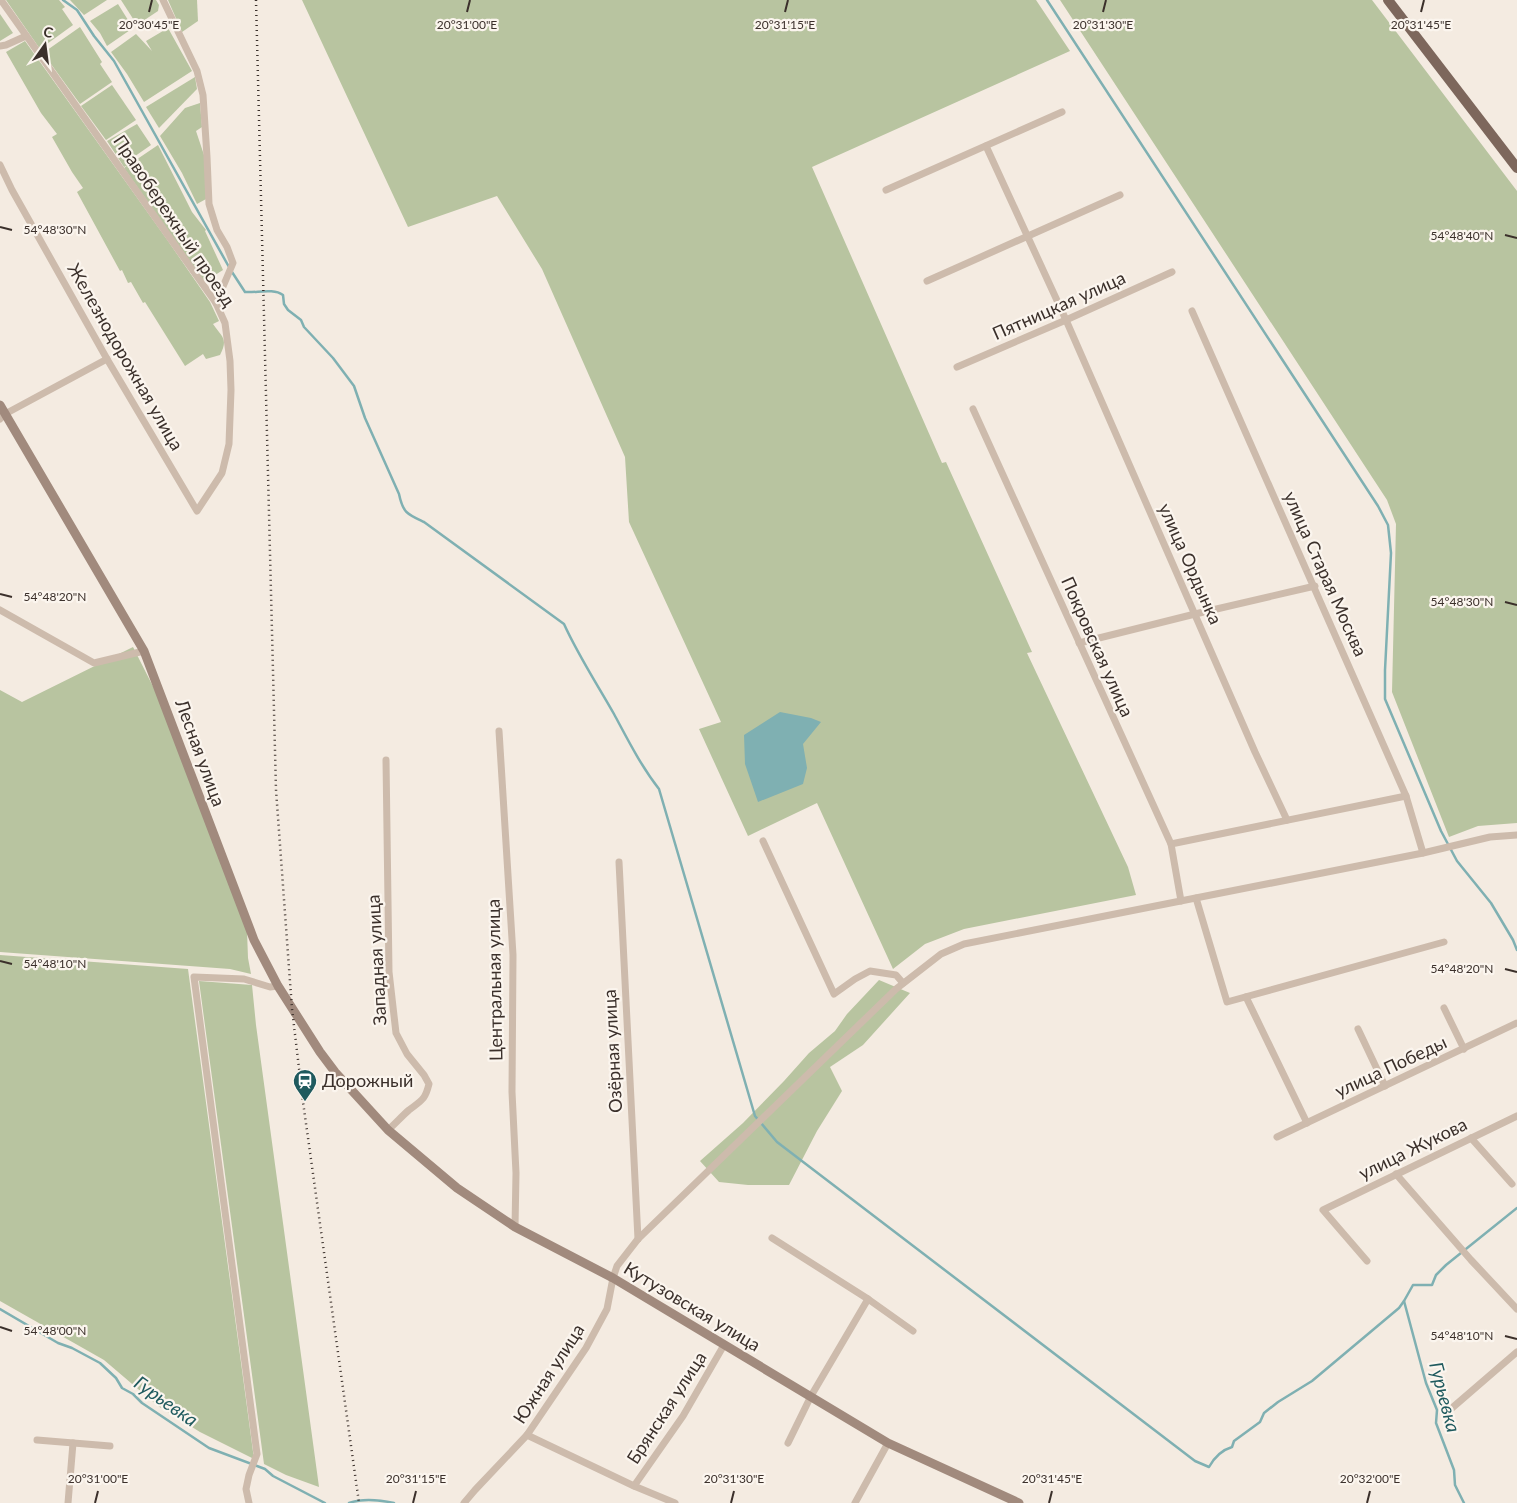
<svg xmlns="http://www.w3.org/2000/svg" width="1517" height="1503" font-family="Lato,sans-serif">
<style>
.green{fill:#b8c4a0}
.water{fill:#7fb0b2}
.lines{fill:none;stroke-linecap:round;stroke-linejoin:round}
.stream{stroke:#7fb0b2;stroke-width:2.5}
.street{stroke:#cdbbac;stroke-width:7}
.secondary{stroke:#a18a7d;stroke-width:9}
.primary{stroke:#7d675c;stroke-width:10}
.rail{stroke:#3b302b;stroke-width:2.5;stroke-dasharray:1 4;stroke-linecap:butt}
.ticks{fill:none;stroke:#3b302b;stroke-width:2}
.labels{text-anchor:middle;stroke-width:4.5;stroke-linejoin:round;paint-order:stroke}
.street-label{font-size:18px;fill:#3b302b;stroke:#fbf5ee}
.poi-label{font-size:18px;fill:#3b302b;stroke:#fbf5ee;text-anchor:start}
.water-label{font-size:19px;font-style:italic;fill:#1f5a5e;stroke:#fbf5ee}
.ticks-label{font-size:12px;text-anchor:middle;fill:#3b302b;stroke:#fbf5ee;stroke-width:4.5;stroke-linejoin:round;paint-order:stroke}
</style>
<rect width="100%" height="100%" fill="#f4ebe1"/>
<!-- green -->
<g class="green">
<polygon points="6,0 59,0 65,7 62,9 73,25 40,49"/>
<polygon points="70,0 107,0 84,15"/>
<polygon points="121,0 156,0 159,5 158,11 137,25"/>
<polygon points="168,0 197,0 198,21 182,32"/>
<polygon points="302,0 1036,0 1070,51 812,167 942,463 946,462 1032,652 1027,653 1128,867 1136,895 964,929 925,944 893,969 817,803 748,836 699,729 721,722 629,522 625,457 542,269 497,196 408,227"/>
<polygon points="1060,0 1372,0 1517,191 1517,823 1478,826 1449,837 1392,692 1396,524 1387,500"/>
<polygon points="118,4 133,28 107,46 100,33 90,21"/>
<polygon points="0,14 13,33 0,41"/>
<polygon points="80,27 102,62 100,64 112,82 80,104 43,53"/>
<polygon points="168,28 192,71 144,102 127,74 111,52 136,34 152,51 146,41"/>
<path d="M25 41 168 241 210 302 219 321 213 324C223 338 228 339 220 355L206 359 203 354 185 366 145 302 143 303 131 282 128 283 122 270 120 271 77 192 83 188 72 172 52 137 57 134 41 113 6 52Z"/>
<polygon points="195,77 197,89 159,128 146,107"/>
<polygon points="112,85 136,120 106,140 81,106"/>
<polygon points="200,103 202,127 196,131 205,158 206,199 197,204 182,173 160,136 185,108"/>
<polygon points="137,124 151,145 128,161 130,164 158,145 187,202 192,212 206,230 205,231 223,270 204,282 124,168 128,165 124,167 107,141"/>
<polygon points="133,647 170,720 247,931 248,958 251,974 230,969 0,952 0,690 22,702"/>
<polygon points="0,955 188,969 254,1459 200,1432 158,1406 104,1360 0,1301"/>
<polygon points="879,980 910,993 863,1045 830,1067 842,1091 817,1131 789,1185 748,1185 719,1182 700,1161 743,1123 784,1081 809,1053 835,1031 847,1014"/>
<polygon points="199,981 252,985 256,1025 319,1487 286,1475 264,1464"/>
</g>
<!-- water -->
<polygon class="water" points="780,712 811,718 821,722 803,744 807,768 803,784 758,802 745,764 744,735"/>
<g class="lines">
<!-- stream -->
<g class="stream">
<polyline points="63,0 77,10 94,36 114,61 229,267"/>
<polyline points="1047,0 1378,506 1388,525 1391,553 1385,670 1385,699 1441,831 1457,861 1491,903 1513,940 1517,950"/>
<path d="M232 272 245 292C257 293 273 288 283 295L284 304 288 310 301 320 304 327 333 358 354 386 365 418 399 494C403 513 407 514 424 522L564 624C578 655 597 684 614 714 628 740 641 766 659 789L755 1116 777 1142 1195 1461 1209 1467C1214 1458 1222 1450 1232 1447L1234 1441 1260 1422 1264 1413 1278 1402 1312 1381 1399 1308 1404 1301"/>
<polyline points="0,1309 58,1343 72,1348 100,1363 116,1378 122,1388 133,1394 142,1403 209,1448 265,1469 273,1476 325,1503"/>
<path d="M349 1503C363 1498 380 1500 394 1503"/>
<polyline points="1464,1503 1455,1485 1454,1470 1436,1423 1437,1410 1426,1383 1404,1301 1413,1285 1432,1285 1436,1275 1446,1265 1517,1208"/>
</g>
<!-- street -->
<g class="street">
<polyline points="163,0 197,71 203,95 207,157 209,204 217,230 227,247 233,263 216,303"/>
<polyline points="0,46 6,45 26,36"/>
<polyline points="986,146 1066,320 1255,752 1287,820"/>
<polyline points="0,165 12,190 107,359 197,511 222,473 229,444 231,390 230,361 225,323 216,303 1,0"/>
<polyline points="886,190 1062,112"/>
<polyline points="927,281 1120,195"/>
<polyline points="1192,311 1406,796 1423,853"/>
<polyline points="957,367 1066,320 1172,272"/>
<polyline points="973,409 1171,844 1181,901"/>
<polyline points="0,419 5,414 107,359"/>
<polyline points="0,610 94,663 144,651"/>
<polyline points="1079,643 1195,614 1315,586"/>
<polyline points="499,731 513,955 512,1092 516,1173 515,1227"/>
<path d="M386 760 389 972 396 1033 407 1054 424 1075 429 1084C425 1100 422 1100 409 1110 402 1116 395 1124 388 1130"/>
<polyline points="763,841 834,994 855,979 870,971 896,975 903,983"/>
<polyline points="1171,844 1406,796"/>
<polyline points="619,862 638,1239"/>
<polyline points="1196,898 1227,1002 1444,942"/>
<polyline points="1246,997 1307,1123"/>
<polyline points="1444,1008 1464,1049"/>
<polyline points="1358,1029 1385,1086"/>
<polyline points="1277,1137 1517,1023"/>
<polyline points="1471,1138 1512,1184"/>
<polyline points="1396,1174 1471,1260 1517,1309"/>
<polyline points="772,1238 868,1299 913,1331"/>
<polyline points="1367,1261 1323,1210 1517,1116"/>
<polyline points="1452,1408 1517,1352"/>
<polyline points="527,1435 634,1486 675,1503"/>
<polyline points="37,1440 110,1446"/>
<polyline points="788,1443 811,1396 868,1299"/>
<polyline points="634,1486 683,1416 724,1345"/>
<polyline points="68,1503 73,1443"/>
<polyline points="249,1503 246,1489 249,1475 257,1454 194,977 244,979 270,987 278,986"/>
<polyline points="464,1503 475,1490 527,1435 586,1348 607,1309 613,1278 617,1266 638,1239 896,989 941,954 964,944 1423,853 1490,837 1517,835"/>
<polyline points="855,1503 888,1443"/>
</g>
<!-- secondary -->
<polyline class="secondary" points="0,405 144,651 254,940 278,986 320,1052 335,1072 388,1130 457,1188 515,1227 613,1278 888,1443 1019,1503"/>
<!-- primary -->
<polyline class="primary" points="1388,0 1517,168"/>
<!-- rail -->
<polyline class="rail" points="256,0 276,790 292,1009 303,1102 359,1503"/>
</g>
<!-- ticks -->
<path class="ticks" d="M149 12 152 0M467 12 470 0M785 12 788 0M1103 12 1106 0M1421 12 1424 0M0 227 12 230M1505 235 1517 238M0 594 12 597M1505 602 1517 605M0 961 12 964M1505 969 1517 972M0 1327 12 1331M1505 1336 1517 1339M95 1503 98 1491M413 1503 416 1491M731 1503 734 1491M1049 1503 1052 1491M1367 1503 1370 1491"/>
<!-- icons -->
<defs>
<g id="station-pin" transform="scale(1.25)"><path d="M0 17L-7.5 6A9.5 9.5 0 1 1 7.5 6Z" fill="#1f5a5e" stroke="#fbf5ee"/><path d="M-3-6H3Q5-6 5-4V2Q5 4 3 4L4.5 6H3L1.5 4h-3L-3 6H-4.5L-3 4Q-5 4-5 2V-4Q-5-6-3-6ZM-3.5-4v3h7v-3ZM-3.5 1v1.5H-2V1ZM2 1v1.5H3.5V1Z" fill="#fff"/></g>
</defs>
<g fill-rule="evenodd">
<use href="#station-pin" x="305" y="1081"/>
</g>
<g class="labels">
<!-- street labels -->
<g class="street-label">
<text transform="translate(174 221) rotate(56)" y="6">Правобережный проезд</text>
<text transform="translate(1059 306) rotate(-24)" y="6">Пятницкая улица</text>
<text transform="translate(125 357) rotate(60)" y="6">Железнодорожная улица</text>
<text transform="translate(1190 564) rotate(66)" y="6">улица Ордынка</text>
<text transform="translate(1325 574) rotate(66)" y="6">улица Старая Москва</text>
<text transform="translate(1097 647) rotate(66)" y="6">Покровская улица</text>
<text transform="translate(200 753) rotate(70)" y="6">Лесная улица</text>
<text transform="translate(377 960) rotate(-93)" y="6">Западная улица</text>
<text transform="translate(495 980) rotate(-91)" y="6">Центральная улица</text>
<text transform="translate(613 1051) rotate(-93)" y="6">Озёрная улица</text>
<text transform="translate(1391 1067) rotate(-25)" y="6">улица Победы</text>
<text transform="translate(1413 1149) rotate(-26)" y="6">улица Жукова</text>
<text transform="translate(692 1307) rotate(31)" y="6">Кутузовская улица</text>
<text transform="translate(549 1374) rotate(-57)" y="6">Южная улица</text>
<text transform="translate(667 1408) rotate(-57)" y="6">Брянская улица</text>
</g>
<!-- poi labels -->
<g class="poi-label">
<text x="322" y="1087">Дорожный</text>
</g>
<!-- water labels -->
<g class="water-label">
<text transform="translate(1445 1397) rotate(75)" y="7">Гурьевка</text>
<text transform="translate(166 1401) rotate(35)" y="7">Гурьевка</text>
</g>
</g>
<g class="ticks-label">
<text x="149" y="29">20°30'45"E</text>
<text x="467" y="29">20°31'00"E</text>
<text x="785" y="29">20°31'15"E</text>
<text x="1103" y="29">20°31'30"E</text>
<text x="1421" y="29">20°31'45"E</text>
<text x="55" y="234">54°48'30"N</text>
<text x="1462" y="240">54°48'40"N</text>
<text x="55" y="601">54°48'20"N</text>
<text x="1462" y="606">54°48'30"N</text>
<text x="55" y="968">54°48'10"N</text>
<text x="1462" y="973">54°48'20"N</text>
<text x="55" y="1335">54°48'00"N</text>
<text x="1462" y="1340">54°48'10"N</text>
<text x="98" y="1483">20°31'00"E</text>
<text x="416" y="1483">20°31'15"E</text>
<text x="734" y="1483">20°31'30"E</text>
<text x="1052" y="1483">20°31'45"E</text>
<text x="1370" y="1483">20°32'00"E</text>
</g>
<!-- north arrow -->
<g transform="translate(45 45) rotate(14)" stroke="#fbf5ee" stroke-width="4" paint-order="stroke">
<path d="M0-4L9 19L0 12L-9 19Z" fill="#3b302b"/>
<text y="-8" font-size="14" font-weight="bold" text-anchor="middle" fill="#3b302b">С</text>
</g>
</svg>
